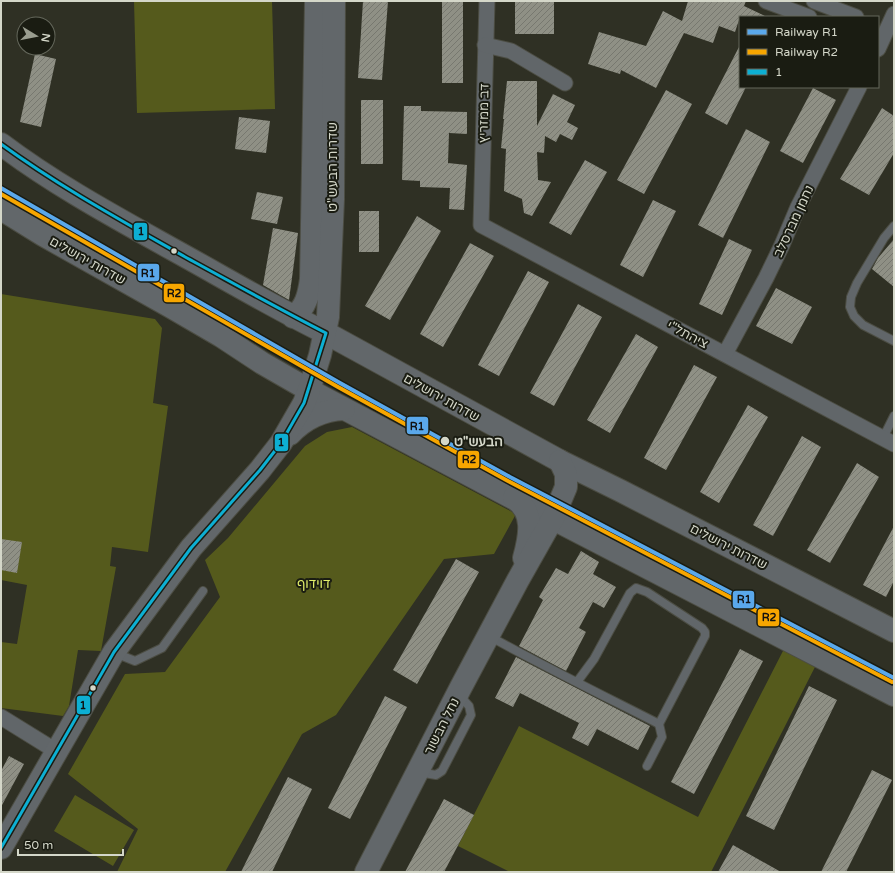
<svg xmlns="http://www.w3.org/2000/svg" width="895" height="873" font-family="'Varela Round',Heebo,sans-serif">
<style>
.green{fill:#555a1c}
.building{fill:url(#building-hatch)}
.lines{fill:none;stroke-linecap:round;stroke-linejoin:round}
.lane-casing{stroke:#4c4d43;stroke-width:10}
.street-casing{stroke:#4c4d43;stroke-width:17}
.secondary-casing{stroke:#4c4d43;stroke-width:24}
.lane{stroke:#616669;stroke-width:8}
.street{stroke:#616669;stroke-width:15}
.secondary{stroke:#62676a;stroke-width:22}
.bus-1-casing{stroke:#1a1c12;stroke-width:6}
.bus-1{stroke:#0dafd3;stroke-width:3}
.rail-1-casing{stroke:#1a1c12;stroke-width:7}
.rail-2-casing{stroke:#1a1c12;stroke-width:7}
.rail-1{stroke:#5aa8eb;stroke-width:4}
.rail-2{stroke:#f7a600;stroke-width:4}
.bus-dot{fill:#d4d7c9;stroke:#1a1c12;stroke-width:1.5}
.labels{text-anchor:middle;stroke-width:4;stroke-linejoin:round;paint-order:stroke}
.street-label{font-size:13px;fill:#d4d7c9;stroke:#1a1c12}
.stop-label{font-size:13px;font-weight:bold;fill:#d4d7c9;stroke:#1a1c12;text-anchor:start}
.park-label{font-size:13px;fill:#e3f06a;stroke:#1a1c12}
.line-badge{stroke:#1a1c12;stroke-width:1.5}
.pale-badge-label{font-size:11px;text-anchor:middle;font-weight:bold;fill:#111}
</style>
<defs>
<pattern id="building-hatch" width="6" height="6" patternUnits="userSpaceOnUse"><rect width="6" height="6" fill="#8f9085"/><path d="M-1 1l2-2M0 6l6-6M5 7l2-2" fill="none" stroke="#77786f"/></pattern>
</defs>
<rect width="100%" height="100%" fill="#2f3024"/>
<!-- green -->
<g class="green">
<polygon points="134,1 272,1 275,109 137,113"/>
<polygon points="1,294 155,319 162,328 153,403 168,406 148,552 112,547 110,566 116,567 101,651 78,650 69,706 63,716 1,708 1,642 17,644 27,585 1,580"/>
<polygon points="352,427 516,514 494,554 444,559 336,715 302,734 225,872 117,872 138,829 68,774 125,674 165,672 220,597 205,560 228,538 305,446 327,432"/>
<polygon points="785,647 817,663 711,872 510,872 458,846 519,726 698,817"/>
<polygon points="75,795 134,830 113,866 54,831"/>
</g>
<!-- building -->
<g class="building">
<polygon points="363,1 388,1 382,80 358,78"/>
<rect x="442" y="1" width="21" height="82"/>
<rect x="515" y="1" width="39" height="33"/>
<polygon points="688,1 746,1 744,6 767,17 740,17 735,32 719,26 713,43 684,33 656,88 621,70 620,74 588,64 599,32 646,46 663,11 682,21"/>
<polygon points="740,45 740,87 746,87 727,125 705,113"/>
<polygon points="35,54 56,59 41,127 20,122"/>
<polygon points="507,81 537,81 537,126 553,94 575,105 567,122 578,128 572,140 560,134 556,142 545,136 544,153 537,152 538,180 551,182 532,216 524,213 522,199 504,191 506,149 501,148 504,119 503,119"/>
<polygon points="813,88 836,100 803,163 780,151"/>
<polygon points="666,90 692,104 644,194 617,180"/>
<rect x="361" y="100" width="22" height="64"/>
<polygon points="404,106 421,106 421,111 467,112 467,134 449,133 448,163 467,165 464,210 449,209 450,188 420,187 420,181 402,180"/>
<polygon points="882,108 894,116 894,153 869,195 840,179"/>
<polygon points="239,117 270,121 266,153 235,149"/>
<polygon points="746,129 770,142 723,238 698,225"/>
<polygon points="585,160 607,172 571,235 549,223"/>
<polygon points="257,192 283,197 277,224 251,219"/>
<polygon points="653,200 676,211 643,277 620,265"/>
<rect x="359" y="211" width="20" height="41"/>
<polygon points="417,216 441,231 390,320 365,306"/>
<polygon points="273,228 298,233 289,300 263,285"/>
<polygon points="729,239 752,250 722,315 699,304"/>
<polygon points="894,239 894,287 872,269 878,258"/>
<polygon points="470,243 494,256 443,347 420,334"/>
<polygon points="528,271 549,282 499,376 478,365"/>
<polygon points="776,288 812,307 792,344 756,326"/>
<polygon points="578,304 602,317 554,406 530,393"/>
<polygon points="636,334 658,347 610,433 587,420"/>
<polygon points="694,365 717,377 666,470 644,458"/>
<polygon points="748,405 768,417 719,503 700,492"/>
<polygon points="802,436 821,447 773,536 753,525"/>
<polygon points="857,463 879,477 830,563 807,550"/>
<polygon points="894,526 894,581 886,597 863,585"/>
<polygon points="1,539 22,542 17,573 1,570"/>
<polygon points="581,551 599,562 593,574 616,587 604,608 593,602 579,628 586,632 566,671 519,646 543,600 539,597 556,568 568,574"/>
<polygon points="456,559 479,572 417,684 393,670"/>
<polygon points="740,649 763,661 694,794 671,782"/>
<polygon points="516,657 650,726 638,750 597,729 588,746 572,738 579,723 520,693 513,707 495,698"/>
<polygon points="809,686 837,700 774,830 746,816"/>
<polygon points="385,696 407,707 350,819 328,808"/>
<polygon points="9,756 24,764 1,807 1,771"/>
<polygon points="872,770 892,780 846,872 821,872"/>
<polygon points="288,777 312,789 272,872 241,872"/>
<polygon points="444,799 474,815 444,872 405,872"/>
<polygon points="733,845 781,872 718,872"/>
</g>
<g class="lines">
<!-- lane casing -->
<g class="lane-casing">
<g id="lane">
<polyline points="894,226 884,238 857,283 851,297 850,307 854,316 863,325 894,341"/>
<polyline points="883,438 894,416"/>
<path d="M489 636C545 667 602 695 659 724L705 636V632L702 628 647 592 636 588 630 593 594 659 577 682"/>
<polyline points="115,653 135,661 162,648 203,591"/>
<polyline points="647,766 662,737 659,724"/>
<polyline points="418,772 436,775 442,771 471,715 469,706 459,695"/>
</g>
</g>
<!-- street casing -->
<g class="street-casing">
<g id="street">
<polyline points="487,1 481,225 894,444"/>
<polyline points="766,1 809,17"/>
<polyline points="814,1 856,17"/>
<polyline points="485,45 511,51 565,83"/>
<polyline points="878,49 894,14"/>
<polyline points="725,354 766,278 782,245 798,207 859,87"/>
<polyline points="1,717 56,751"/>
</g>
</g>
<!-- secondary casing -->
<g class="secondary-casing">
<g id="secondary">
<path d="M1 144C54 184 113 216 172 249 223 277 273 307 326 333L560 461 621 491 894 631"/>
<polyline points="1,209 43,235 171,307 221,336 262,363 309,390 509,496 894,695"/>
<path d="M293 317C306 308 309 294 311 279L316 1"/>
<path d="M290 434C305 418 323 410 344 409"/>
<path d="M514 498C535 512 530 536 524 558"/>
<polyline points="1,848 114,652 191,548 260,470 281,443 304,403 309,390 320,355 328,317 333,199 334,1"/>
<polyline points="366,872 461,687 518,580 553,518 566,487 566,474 560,461"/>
</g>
</g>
<!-- lane -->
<use href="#lane" class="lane"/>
<!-- street -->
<use href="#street" class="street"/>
<!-- secondary -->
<use href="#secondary" class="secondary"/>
<!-- bus-1 casing -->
<g class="bus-1-casing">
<path id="bus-1" d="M1 144C60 187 124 222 187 258 233 283 279 309 326 333L304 403 281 443 260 470 191 548 114 652 1 848"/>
</g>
<!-- bus-1 -->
<use href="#bus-1" class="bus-1"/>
<!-- rail-1 casing -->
<g class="rail-1-casing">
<polyline id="rail-1" points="1,188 340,383 510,477 894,678"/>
</g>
<!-- rail-2 casing -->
<g class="rail-2-casing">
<polyline id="rail-2" points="1,194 338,387 508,481 892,682"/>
</g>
<!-- rail-1 -->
<use href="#rail-1" class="rail-1"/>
<!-- rail-2 -->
<use href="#rail-2" class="rail-2"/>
</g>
<!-- markers -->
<g class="bus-dot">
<circle cx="174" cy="251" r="3.5"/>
<circle cx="445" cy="441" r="5"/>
<circle cx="93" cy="688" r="3.5"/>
</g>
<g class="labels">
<!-- street labels -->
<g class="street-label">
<text transform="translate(483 113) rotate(-89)" y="5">דב ממזריץ</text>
<text transform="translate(332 167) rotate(-90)" y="5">שדרות הבעש"ט</text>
<text transform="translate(793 221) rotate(-65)" y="5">נחמן מברסלב</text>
<text transform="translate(88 260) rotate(29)" y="5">שדרות ירושלים</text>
<text transform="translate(688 334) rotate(28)" y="5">ציהתל"י</text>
<text transform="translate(442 397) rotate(29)" y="5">שדרות ירושלים</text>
<text transform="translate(729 546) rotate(27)" y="5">שדרות ירושלים</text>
<text transform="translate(441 726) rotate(-63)" y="5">נחל הבשור</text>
</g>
<!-- stop labels -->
<g class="stop-label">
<text x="454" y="446">הבעש"ט</text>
</g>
<!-- park labels -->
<g class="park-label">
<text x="314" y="588">דוידוף</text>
</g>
</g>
<g class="line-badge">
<rect x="133" y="222" width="15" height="19" rx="4" fill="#0dafd3"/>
<rect x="137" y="263" width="23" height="19" rx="4" fill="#5aa8eb"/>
<rect x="163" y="283" width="22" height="20" rx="4" fill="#f7a600"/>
<rect x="406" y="416" width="23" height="19" rx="4" fill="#5aa8eb"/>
<rect x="274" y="433" width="15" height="19" rx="4" fill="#0dafd3"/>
<rect x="457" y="450" width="23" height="19" rx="4" fill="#f7a600"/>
<rect x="732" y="590" width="23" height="19" rx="4" fill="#5aa8eb"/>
<rect x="757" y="608" width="23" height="19" rx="4" fill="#f7a600"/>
<rect x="76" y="695" width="15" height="20" rx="4" fill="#0dafd3"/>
</g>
<g class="pale-badge-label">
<text x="141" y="235">1</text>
<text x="148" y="277">R1</text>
<text x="174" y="297">R2</text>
<text x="417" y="430">R1</text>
<text x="281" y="446">1</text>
<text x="469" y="463">R2</text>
<text x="744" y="603">R1</text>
<text x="769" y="621">R2</text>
<text x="83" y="709">1</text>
</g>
<!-- border -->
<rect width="895" height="873" fill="none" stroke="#d4d7c9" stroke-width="4"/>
<!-- legend -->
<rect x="739" y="16" width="140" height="72" fill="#1a1c12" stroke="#64675b"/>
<rect x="747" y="29" width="20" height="6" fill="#5aa8eb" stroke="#64675b"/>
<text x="775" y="36" font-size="12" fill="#d4d7c9">Railway R1</text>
<rect x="747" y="49" width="20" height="6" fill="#f7a600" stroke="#64675b"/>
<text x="775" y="56" font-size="12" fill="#d4d7c9">Railway R2</text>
<rect x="747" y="69" width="20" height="6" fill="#0dafd3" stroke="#64675b"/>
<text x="775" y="76" font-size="12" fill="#d4d7c9">1</text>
<!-- north arrow -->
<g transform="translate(36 36) rotate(100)"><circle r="19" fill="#1a1c12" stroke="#64675b"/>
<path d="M0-3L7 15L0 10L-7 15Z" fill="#9a9d8f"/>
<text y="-6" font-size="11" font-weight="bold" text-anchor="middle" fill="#d4d7c9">N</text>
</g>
<!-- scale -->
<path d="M18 849v6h105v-6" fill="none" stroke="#d4d7c9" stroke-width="2"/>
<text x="24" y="849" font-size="12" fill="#d4d7c9" stroke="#1a1c12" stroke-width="3" paint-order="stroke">50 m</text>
</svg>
